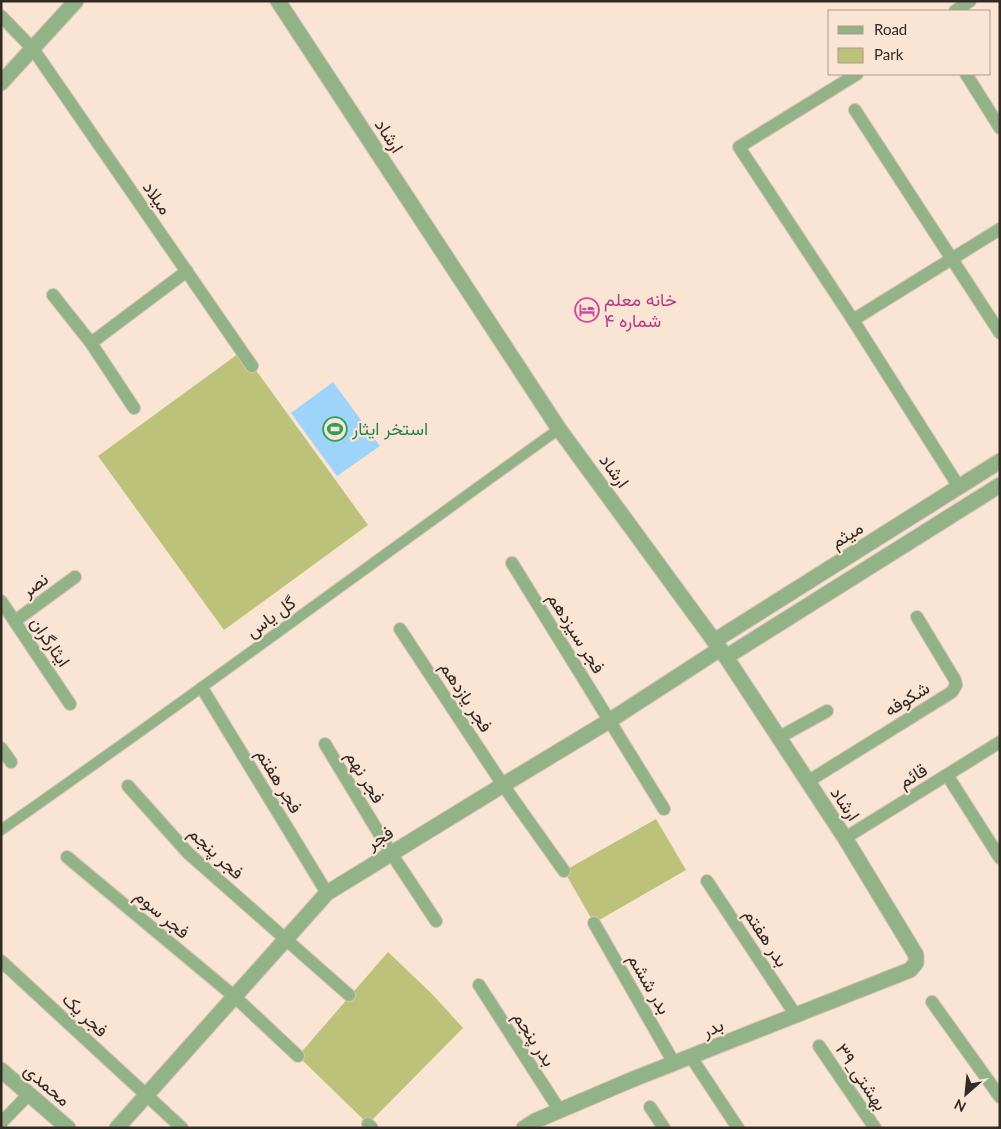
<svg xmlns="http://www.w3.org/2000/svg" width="1001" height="1129" font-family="Lato,Vazirmatn,sans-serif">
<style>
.green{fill:#bdc27b}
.water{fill:#9ed4fa}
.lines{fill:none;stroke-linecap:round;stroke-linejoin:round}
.pedestrian-casing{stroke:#d6c3b4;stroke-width:12}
.minor-casing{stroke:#d6c3b4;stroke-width:14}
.tertiary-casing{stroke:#d6c3b4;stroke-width:17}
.pedestrian{stroke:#92b287;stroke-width:10}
.minor{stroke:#92b287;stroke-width:12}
.tertiary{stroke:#92b287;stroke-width:15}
.labels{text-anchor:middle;stroke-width:4.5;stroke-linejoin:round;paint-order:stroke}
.street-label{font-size:18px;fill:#322a24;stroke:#fae4d4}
.hotel-label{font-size:18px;fill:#b23c85;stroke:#fae4d4;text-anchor:start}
.leisure-label{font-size:18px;fill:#27864d;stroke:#fae4d4;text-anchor:start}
</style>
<rect width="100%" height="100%" fill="#fae4d4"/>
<!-- green -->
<g class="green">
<polygon points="242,351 368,525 224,630 98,456"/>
<polygon points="656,819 686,870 594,923 564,871"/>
<polygon points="388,952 432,994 463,1028 368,1124 298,1056"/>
</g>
<!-- water -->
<polygon class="water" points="333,382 380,446 337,476 291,413"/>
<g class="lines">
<!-- pedestrian casing -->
<g class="pedestrian-casing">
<path id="pedestrian" d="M1 830C189 699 373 562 559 429"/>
</g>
<!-- minor casing -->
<g class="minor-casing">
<g id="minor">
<polyline points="955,11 970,1"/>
<polyline points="1,16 33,49 252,366"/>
<polyline points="857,74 739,147 853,320 959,487"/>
<polyline points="966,74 1000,128"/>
<polyline points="855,110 1000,333"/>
<polyline points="53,295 91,343 134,408"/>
<polyline points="853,320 1000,229"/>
<polyline points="91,343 187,271"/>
<polyline points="512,563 664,809"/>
<polyline points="1,601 70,704"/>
<polyline points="15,621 75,577"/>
<polyline points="400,629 503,785 564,871"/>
<polyline points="202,688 327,893"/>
<polyline points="778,738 827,711"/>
<polyline points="325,744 391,853 436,921"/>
<polyline points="1,748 11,762"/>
<polyline points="947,775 1000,858"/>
<polyline points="807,782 952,692 956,685 955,680 917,617"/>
<polyline points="128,786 188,853 349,995"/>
<polyline points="845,838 1000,742"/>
<polyline points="67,857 235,997 298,1056"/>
<polyline points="707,881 795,1014"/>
<polyline points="594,923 674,1063"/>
<polyline points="1,961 182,1128"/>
<polyline points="479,985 560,1111"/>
<polyline points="932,1002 1000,1097"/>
<polyline points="819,1046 875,1128"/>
<polyline points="691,1057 738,1128"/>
<polyline points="650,1107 664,1128"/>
<polyline points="1,1123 29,1094"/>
<polyline points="368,1124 372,1128"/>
</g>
</g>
<!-- tertiary casing -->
<g class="tertiary-casing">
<g id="tertiary">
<polyline points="278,1 559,429 726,657 845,838 916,955 916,963 910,970 631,1080 535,1121 524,1128"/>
<polyline points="1,83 76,1"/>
<polyline points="714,641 1000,461"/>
<polyline points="726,657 1000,485"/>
<polyline points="1,1070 68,1128"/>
<polyline points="117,1128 327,893 503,785 609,721 720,649"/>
</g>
</g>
<!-- pedestrian -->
<use href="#pedestrian" class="pedestrian"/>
<!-- minor -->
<use href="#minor" class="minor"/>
<!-- tertiary -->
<use href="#tertiary" class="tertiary"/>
</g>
<!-- icons -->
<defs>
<g id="hotel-ring" transform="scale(1.25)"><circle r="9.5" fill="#fae4d4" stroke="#d1479c" stroke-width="1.5"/><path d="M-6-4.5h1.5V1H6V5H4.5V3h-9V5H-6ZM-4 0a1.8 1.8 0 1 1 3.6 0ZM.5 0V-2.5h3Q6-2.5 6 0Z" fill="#d1479c"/></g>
<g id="stadium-ring" transform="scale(1.25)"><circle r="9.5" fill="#fae4d4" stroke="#2e9e5b" stroke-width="1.5"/><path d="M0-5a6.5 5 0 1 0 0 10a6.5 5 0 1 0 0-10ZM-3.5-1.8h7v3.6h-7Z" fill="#2e9e5b"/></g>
</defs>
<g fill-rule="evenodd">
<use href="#hotel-ring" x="587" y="310"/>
<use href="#stadium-ring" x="335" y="429"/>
</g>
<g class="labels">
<!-- street labels -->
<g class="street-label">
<text transform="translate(389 136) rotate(57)" y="6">ارشاد</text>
<text transform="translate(157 198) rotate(55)" y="6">میلاد</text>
<text transform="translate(614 471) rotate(54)" y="6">ارشاد</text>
<text transform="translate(847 535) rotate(-32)" y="6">میثم</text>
<text transform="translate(35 585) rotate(-36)" y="6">نصر</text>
<text transform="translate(271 617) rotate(-36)" y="6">گل یاس</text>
<text transform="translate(576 633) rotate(58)" y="6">فجر سیزدهم</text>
<text transform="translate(50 642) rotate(56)" y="6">ایثارگران</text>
<text transform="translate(466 697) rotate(57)" y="6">فجر یازدهم</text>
<text transform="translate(907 699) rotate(-32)" y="6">شکوفه</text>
<text transform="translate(913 776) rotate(-31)" y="6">قائم</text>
<text transform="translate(365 777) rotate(59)" y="6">فجر نهم</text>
<text transform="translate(279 781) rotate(59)" y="6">فجر هفتم</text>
<text transform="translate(845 804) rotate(56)" y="6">ارشاد</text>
<text transform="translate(380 838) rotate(-31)" y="6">فجر</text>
<text transform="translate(216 853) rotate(43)" y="6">فجر پنجم</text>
<text transform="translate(162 914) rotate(40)" y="6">فجر سوم</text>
<text transform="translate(766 938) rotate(57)" y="6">بدر هفتم</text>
<text transform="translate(649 984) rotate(60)" y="6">بدر ششم</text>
<text transform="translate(85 1015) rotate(43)" y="6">فجر یک</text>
<text transform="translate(713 1028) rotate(-22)" y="6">بدر</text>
<text transform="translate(534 1039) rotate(57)" y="6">بدر پنجم</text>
<text transform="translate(861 1077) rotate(56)" y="6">۳۹_بهشتی</text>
<text transform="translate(47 1085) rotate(41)" y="6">محمدی</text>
</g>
<!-- hotel labels -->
<g class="hotel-label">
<text x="604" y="306">خانه معلم<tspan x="604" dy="21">شماره ۴</tspan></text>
</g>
<!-- leisure labels -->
<g class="leisure-label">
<text x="352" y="435">استخر ایثار</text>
</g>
</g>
<!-- border -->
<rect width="1001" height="1129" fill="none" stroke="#322a24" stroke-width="5"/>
<!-- legend -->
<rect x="828" y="10" width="162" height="65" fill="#fae4d4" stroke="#aa9a8e"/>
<rect x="838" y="26" width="25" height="8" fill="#92b287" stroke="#aa9a8e"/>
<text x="874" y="35" font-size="15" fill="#322a24">Road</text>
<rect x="838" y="48" width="25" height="15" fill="#bdc27b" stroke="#aa9a8e"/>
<text x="874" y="60" font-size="15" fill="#322a24">Park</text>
<!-- north arrow -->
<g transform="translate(966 1094) rotate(207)" stroke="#fae4d4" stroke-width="4" paint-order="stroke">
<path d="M0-4L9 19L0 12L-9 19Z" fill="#322a24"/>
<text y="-8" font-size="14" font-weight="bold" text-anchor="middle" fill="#322a24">N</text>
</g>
</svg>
